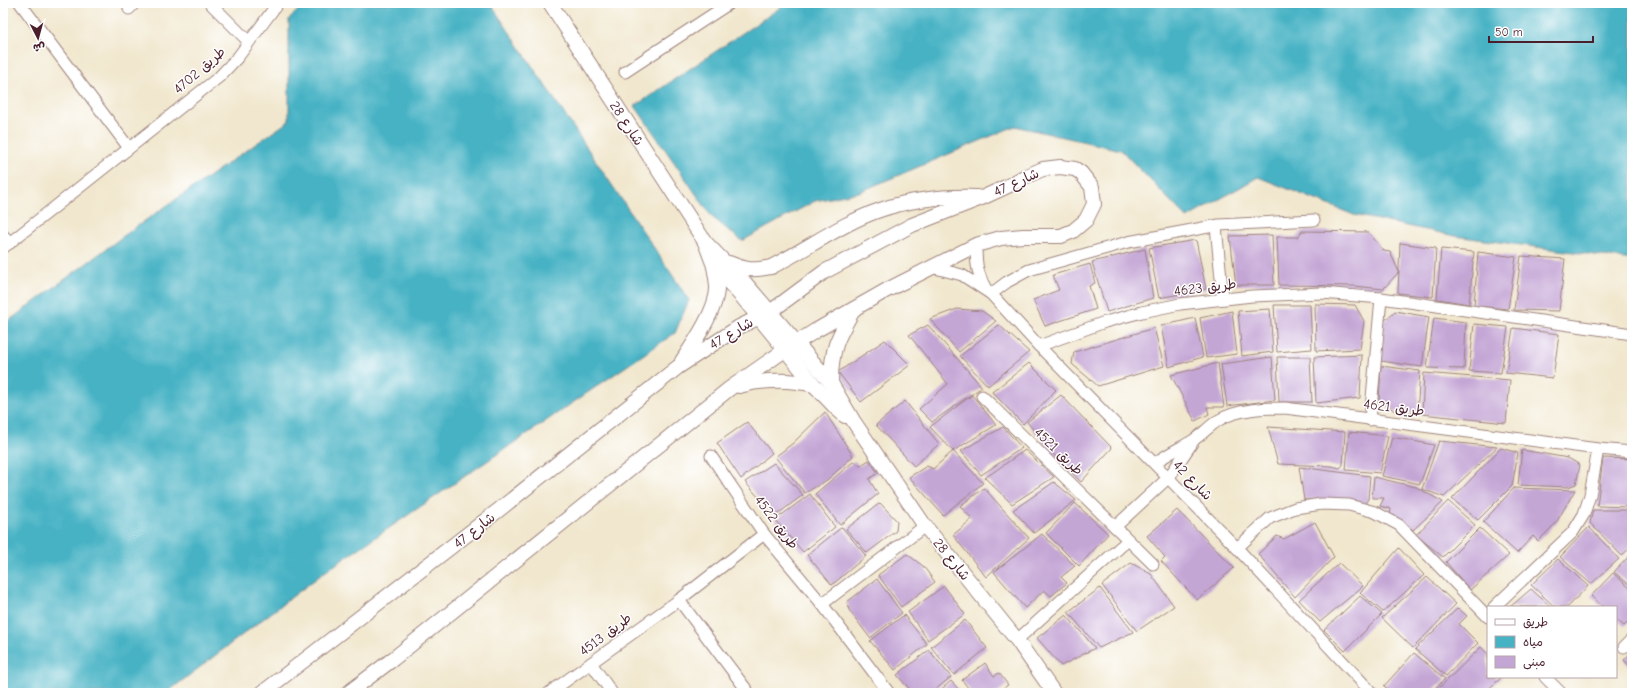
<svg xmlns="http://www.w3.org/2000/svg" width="1635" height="696" font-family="'Comic Neue','Playpen Sans Arabic',sans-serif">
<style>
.water{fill:#46b2c4;stroke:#486878}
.building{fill:#c4a6d5}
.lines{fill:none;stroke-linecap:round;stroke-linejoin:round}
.minor-casing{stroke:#9e837c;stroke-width:13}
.tertiary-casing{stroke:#9e837c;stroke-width:16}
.minor{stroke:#fff;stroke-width:11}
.tertiary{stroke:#fff;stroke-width:14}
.labels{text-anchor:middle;stroke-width:3;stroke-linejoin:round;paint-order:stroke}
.street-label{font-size:14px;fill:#4a1f2b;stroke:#fff}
</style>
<rect width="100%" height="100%" fill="#fff"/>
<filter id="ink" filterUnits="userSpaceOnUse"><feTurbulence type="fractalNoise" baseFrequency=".025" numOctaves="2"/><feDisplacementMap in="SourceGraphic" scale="8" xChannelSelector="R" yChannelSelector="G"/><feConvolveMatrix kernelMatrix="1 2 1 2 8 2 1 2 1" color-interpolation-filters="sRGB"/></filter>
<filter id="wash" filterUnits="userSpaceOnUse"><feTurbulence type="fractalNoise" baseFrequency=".012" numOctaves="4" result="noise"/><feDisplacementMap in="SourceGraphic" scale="16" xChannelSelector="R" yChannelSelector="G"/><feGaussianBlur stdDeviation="0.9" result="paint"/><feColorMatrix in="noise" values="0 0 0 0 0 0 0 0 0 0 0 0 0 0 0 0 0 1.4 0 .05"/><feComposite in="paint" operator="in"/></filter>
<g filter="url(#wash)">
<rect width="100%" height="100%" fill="#f1e7ce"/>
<!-- water -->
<g class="water">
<polygon points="305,3 490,3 689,300 675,333 326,571 166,693 3,693 3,325 133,229 289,121 289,19"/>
<polygon points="787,3 1632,3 1632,260 1455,236 1354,215 1258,177 1187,218 1121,150 1015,126 859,192 815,201 742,241 712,217 635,106"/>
</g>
<g id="blocks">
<!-- building -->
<g class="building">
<polygon points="1302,231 1368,232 1384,251 1390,252 1399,272 1383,289 1354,286 1279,285 1277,237 1298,237"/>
<polygon points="1272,235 1274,285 1236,285 1230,236"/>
<polygon points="1196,240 1206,289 1159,298 1149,248"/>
<polygon points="1400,243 1436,248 1433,297 1398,293"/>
<polygon points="1145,249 1153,298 1107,312 1092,262"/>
<polygon points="1441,249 1474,252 1469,304 1437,299"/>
<polygon points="1478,252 1516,257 1508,309 1474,306"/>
<polygon points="1521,256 1565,259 1559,311 1514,310"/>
<polygon points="1090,264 1095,283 1089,286 1096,309 1045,326 1033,300 1059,290 1053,275"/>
<polygon points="1315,304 1355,305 1364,321 1360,349 1316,351"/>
<polygon points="1274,305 1310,305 1312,349 1277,352"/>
<polygon points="957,309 982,311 996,321 959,352 930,319"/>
<polygon points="1270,309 1273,352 1242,356 1238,311"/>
<polygon points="1232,311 1237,354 1206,358 1200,318"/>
<polygon points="1395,311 1429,317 1422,367 1381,361 1383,322"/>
<polygon points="1195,318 1203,357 1169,367 1161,326"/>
<polygon points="1434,318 1466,322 1464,369 1427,368"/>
<polygon points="1474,324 1508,327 1501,373 1469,371"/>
<polygon points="928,325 982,387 932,422 919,409 948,384 909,335"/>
<polygon points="999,325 1029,352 988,386 960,356"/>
<polygon points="1154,328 1164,366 1098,386 1072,364 1074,352"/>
<polygon points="1513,328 1559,334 1553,378 1506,373"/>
<polygon points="885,340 910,365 861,402 838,372"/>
<polygon points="1362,355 1360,398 1316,403 1314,357"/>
<polygon points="1272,357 1275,400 1227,406 1221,364"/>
<polygon points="1277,357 1310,357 1312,402 1279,402"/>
<polygon points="1029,363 1056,390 1023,424 992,392"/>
<polygon points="1218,363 1224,407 1207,407 1209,414 1195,421 1171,375"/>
<polygon points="1381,366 1420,371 1417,413 1396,412 1379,399"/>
<polygon points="1424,373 1510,380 1506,423 1422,414"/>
<polygon points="972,395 996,425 953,451 930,427"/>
<polygon points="1061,395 1112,448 1081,482 1056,457 1027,422"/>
<polygon points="905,401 939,444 914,466 876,425"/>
<polygon points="825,412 853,456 827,480 805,493 775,457 793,443"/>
<polygon points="747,422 772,453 741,479 717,443"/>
<polygon points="1003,427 1022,448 981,475 961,451"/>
<polygon points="1268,427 1345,432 1343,465 1340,468 1331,466 1278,464"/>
<polygon points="1349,432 1388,436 1380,473 1346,470"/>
<polygon points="1392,437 1434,445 1420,484 1382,476"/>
<polygon points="1439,441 1497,447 1444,497 1422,489"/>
<polygon points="1501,448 1518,453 1512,486 1478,520 1452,499"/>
<polygon points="1025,450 1054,477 1012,504 985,478"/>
<polygon points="1522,450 1568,458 1580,465 1576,484 1568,487 1518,485"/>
<polygon points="953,451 983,483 943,515 909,477 927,466 933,469"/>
<polygon points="1603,458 1632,459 1632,496 1629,507 1597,506"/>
<polygon points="869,460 878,473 869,479 878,494 840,525 815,494 854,461 860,466"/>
<polygon points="774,463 803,495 775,516 745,482"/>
<polygon points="1299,467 1370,476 1368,499 1364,505 1319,499 1304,500"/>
<polygon points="1374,477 1416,487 1443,502 1413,530 1390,515 1391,509 1380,506 1384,498 1372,498"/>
<polygon points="1054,482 1076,500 1034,533 1013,510"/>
<polygon points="984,488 1029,538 986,577 953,535 972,519 960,506"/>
<polygon points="1514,488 1575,490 1556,523 1538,541 1533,536 1517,553 1483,522"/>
<polygon points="810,494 835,527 803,552 775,520"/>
<polygon points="1448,501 1475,525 1443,557 1416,535"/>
<polygon points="880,503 897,521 896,531 867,553 846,529"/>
<polygon points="1075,503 1108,534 1079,566 1046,533"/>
<polygon points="1177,510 1234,568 1197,600 1161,561 1165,557 1147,536"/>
<polygon points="1593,510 1627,510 1632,515 1632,545 1622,556 1590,523"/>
<polygon points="1315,522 1334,557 1295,597 1258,554 1277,536 1284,539"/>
<polygon points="842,527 866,556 832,585 807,555"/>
<polygon points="1589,527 1619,559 1591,584 1560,557"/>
<polygon points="1480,528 1509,555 1470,590 1446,562"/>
<polygon points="1042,534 1075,566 1061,577 1067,583 1051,596 1044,590 1025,608 994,572"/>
<polygon points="1399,548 1424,575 1383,612 1360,593"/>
<polygon points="1632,553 1632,587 1614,572"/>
<polygon points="907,554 923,566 935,582 901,607 878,575"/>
<polygon points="1558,559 1588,586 1568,607 1555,607 1531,585"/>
<polygon points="1131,563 1151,574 1174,606 1137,631 1102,585"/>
<polygon points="1339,563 1363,586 1320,622 1299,600"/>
<polygon points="1613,573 1632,590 1632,619 1624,626 1616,619 1616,607 1603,607 1591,596"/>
<polygon points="1427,577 1456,604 1413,648 1382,618"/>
<polygon points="877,579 902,613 870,638 849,610 847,602"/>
<polygon points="944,586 965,614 928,640 908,612"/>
<polygon points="1100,588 1133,632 1099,648 1068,612"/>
<polygon points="1531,589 1551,607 1510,607"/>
<polygon points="1360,596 1382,614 1345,651 1324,630"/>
<polygon points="1458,608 1467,616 1459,624 1478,643 1446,676 1415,649"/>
<polygon points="904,615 927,644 895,670 870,641"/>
<polygon points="1066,615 1095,648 1061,666 1037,638"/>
<polygon points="965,620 987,648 954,675 931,647"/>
<polygon points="1481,647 1488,654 1488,677 1502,677 1484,693 1434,693"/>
<polygon points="929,650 951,677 931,693 913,693 897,675"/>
<polygon points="1632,652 1632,669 1624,660"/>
<polygon points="1414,653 1445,679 1430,693 1393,693 1384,686"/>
<polygon points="985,663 994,676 999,673 1008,685 996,693 972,693 962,680"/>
<polygon points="951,681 962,693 937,693"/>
</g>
</g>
</g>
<g filter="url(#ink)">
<use href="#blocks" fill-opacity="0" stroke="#9e837c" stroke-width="1"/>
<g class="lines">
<!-- minor casing -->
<g class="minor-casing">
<g id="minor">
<polyline points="20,3 129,148"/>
<polyline points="210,3 249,42"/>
<polyline points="129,9 135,3"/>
<polyline points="625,72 730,3"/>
<polyline points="1216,226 1223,299"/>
<polyline points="3,235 10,243"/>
<path d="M976 245C976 264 977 273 986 289"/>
<polyline points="3,248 219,77 238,57 278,3"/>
<polyline points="931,267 962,275 991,294 1039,346 1237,548 1372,693"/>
<polyline points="991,294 1007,282 1029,270 1128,242 1219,225 1314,220"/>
<polyline points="1039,346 1105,322 1142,312 1180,304 1252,296 1322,293 1381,298 1632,334"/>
<polyline points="982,396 1153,564"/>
<polyline points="1370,420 1381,298"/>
<polyline points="711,456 764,534 822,604 889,693"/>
<path d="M1155 463C1167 454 1180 448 1192 441 1202 435 1209 426 1219 420 1238 409 1264 408 1285 408L1598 449 1632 452"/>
<polyline points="1115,527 1169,477 1194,440"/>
<polyline points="1237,548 1270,518 1295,508 1322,504 1349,505 1375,512 1399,525 1488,617"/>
<polyline points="679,600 749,693"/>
<polyline points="822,604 925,526"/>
<polyline points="1494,607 1573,532 1584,514 1590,495 1598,449"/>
<polyline points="1017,640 1128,540"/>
<polyline points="1624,647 1632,639"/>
<polyline points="591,663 612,693"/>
<polyline points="1545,677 1561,693"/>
<polyline points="549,693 679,600 764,534"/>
</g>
</g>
<!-- tertiary casing -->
<g class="tertiary-casing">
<g id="tertiary">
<polyline points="550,3 705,242 714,266 743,298 814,385 835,407 845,416"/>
<polyline points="705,242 746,284 831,383 854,422 925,526 1017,640 1054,693"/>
<path d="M729 263C746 270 753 271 771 267 807 249 842 223 880 210 912 199 944 196 977 197"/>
<path d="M682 361C694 343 717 309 717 288 717 281 715 273 714 266"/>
<path d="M831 383C831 349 837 338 854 309"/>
<path d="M739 386C765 379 788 379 814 385"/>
<polyline points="262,693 500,509 678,367 739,327 770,312 824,272 912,225 984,197 1012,184 1024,177 1043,169 1060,167 1075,169 1081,173 1092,187 1094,204 1086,220 1073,231 1061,236 1023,236 1001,238 976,245 887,290 815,331 785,350 729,389 393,659 348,693"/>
</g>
</g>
<!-- minor -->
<use href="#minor" class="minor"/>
<!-- tertiary -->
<use href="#tertiary" class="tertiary"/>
</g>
</g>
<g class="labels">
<!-- street labels -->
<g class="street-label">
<text transform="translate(199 70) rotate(-41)" y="5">طريق 4702</text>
<text transform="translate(627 123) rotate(57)" y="5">شارع 28</text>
<text transform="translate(1016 182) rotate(-25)" y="5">شارع 47</text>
<text transform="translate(1205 287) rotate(-7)" y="5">طريق 4623</text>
<text transform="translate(731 333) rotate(-31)" y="5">شارع 47</text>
<text transform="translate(1394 407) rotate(7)" y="5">طريق 4621</text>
<text transform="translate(1059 451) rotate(44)" y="5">طريق 4521</text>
<text transform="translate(1193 480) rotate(46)" y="5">شارع 42</text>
<text transform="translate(777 522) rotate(53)" y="5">طريق 4522</text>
<text transform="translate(474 530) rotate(-38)" y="5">شارع 47</text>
<text transform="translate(952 559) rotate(51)" y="5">شارع 28</text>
<text transform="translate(605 634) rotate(-37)" y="5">طريق 4513</text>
</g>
</g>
<!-- margin -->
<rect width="1635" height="696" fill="none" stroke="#fff" stroke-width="16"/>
<!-- legend -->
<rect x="1487" y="606" width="130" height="72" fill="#ffffff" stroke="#b7a5aa"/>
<rect x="1495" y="619" width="20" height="6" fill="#ffffff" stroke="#b7a5aa"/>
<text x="1523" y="626" font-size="12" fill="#4a1f2b">طريق</text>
<rect x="1495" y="636" width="20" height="12" fill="#46b2c4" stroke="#b7a5aa"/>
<text x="1523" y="646" font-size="12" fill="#4a1f2b">مياه</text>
<rect x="1495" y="656" width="20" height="12" fill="#c4a6d5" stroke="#b7a5aa"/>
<text x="1523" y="666" font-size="12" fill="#4a1f2b">مبنى</text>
<!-- north arrow -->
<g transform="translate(38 38) rotate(174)" stroke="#ffffff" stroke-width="3" paint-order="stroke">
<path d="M0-3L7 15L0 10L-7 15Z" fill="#4a1f2b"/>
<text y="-6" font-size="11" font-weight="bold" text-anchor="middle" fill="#4a1f2b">ش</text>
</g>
<!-- scale -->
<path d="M1489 36v6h104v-6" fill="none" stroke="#4a1f2b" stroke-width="2"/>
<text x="1495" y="36" font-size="12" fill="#4a1f2b" stroke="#ffffff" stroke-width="3" paint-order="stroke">50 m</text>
</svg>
